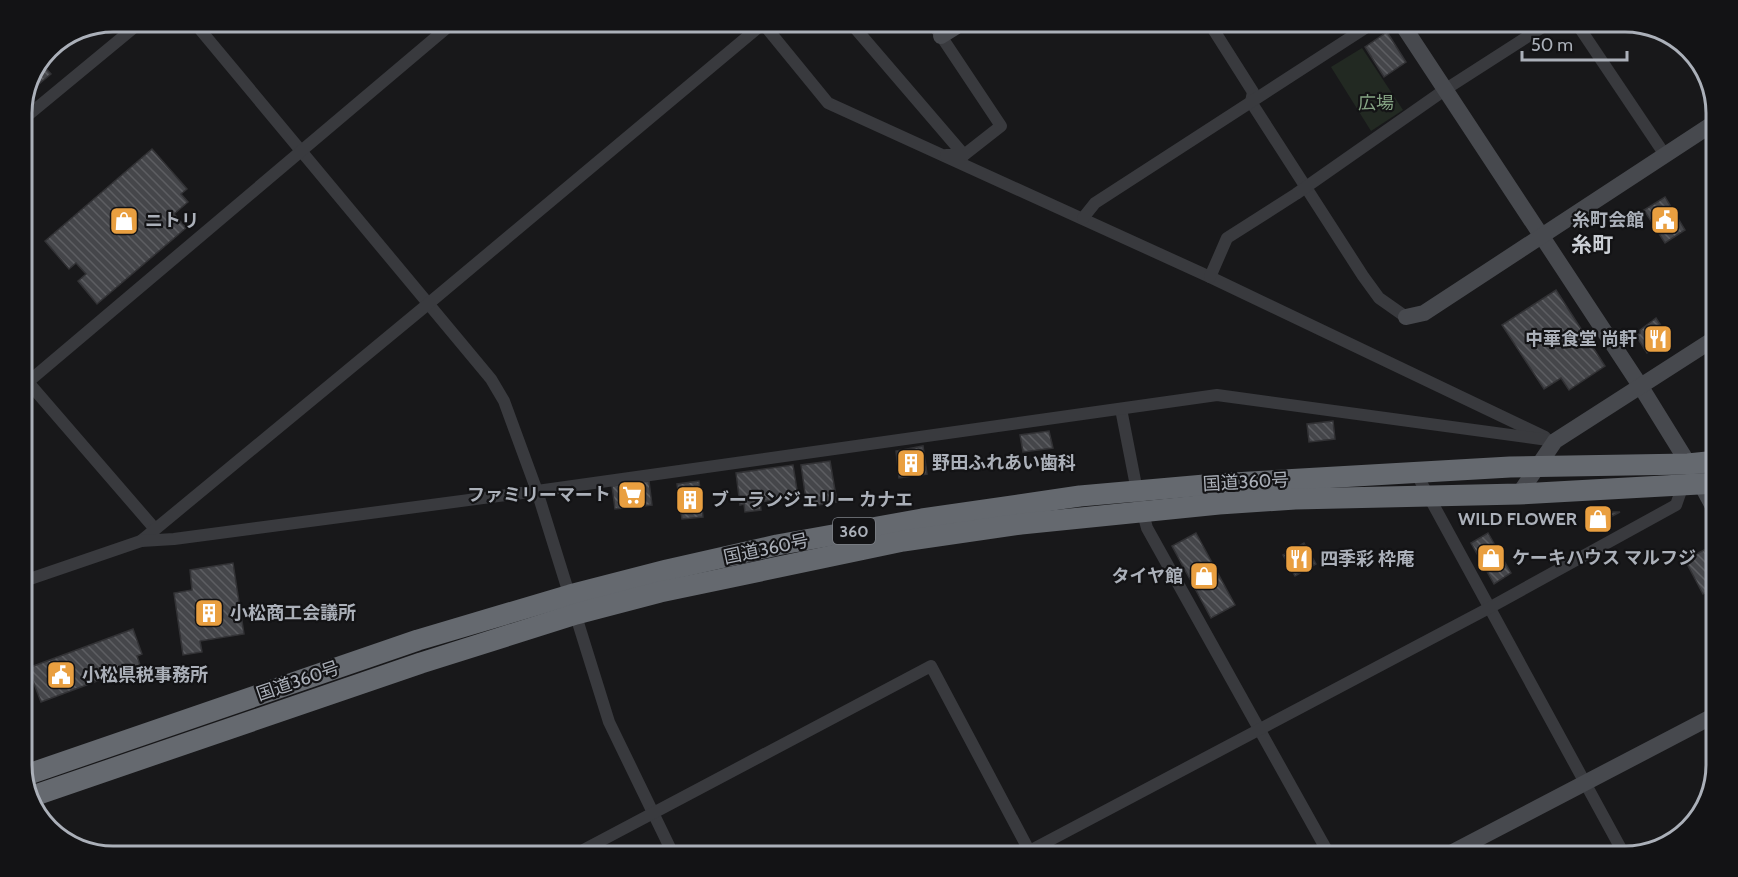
<svg xmlns="http://www.w3.org/2000/svg" width="1738" height="877" font-family="Cabin,'Noto Sans JP',sans-serif">
<style>
.green{fill:#222922}
.lines{fill:none;stroke-linecap:round;stroke-linejoin:round}
.stream{stroke:#303a3f;stroke-width:4.5}
.building{fill:url(#building-back-hatch);stroke:#323235;stroke-width:1.5}
.street{stroke:#393a3e;stroke-width:12}
.secondary{stroke:#47494e;stroke-width:16}
.highway{stroke:#65696f;stroke-width:21}
.labels{text-anchor:middle;stroke-width:4.5;stroke-linejoin:round;paint-order:stroke}
.shield{fill:#131315;stroke:#7d8188;stroke-width:1.5}
.shield-label{font-size:16px;font-weight:bold;fill:#abb0b9}
.park-label{font-size:18px;fill:#84a383;stroke:#131315}
.poi-label{font-size:18px;font-weight:bold;fill:#abb0b9;stroke:#131315;text-anchor:start}
.street-label{font-size:18px;fill:#abb0b9;stroke:#131315}
.quarter-label{font-size:21px;font-weight:bold;fill:#cbcfd5;stroke:#131315}
.rim{fill:none;stroke:#abb0b9;stroke-width:3}
</style>
<defs>
<pattern id="building-back-hatch" width="6" height="6" patternUnits="userSpaceOnUse" patternTransform="scale(1.5)"><rect width="6" height="6" fill="#45464a"/><path d="M-1 5l2 2M0 0l6 6M5-1l2 2" fill="none" stroke="#5d5e62"/></pattern>
</defs>
<rect width="100%" height="100%" fill="#18181a"/>
<!-- green -->
<polygon class="green" points="1362,48 1403,110 1371,131 1331,67"/>
<g class="lines">
<!-- stream -->
<polyline class="stream" points="124,856 136,851 142,856"/>
</g>
<!-- building -->
<g class="building">
<polygon points="1387,32 1406,62 1384,77 1365,47"/>
<polygon points="41,63 51,74 27,94"/>
<polygon points="152,149 187,189 181,194 188,202 174,214 186,228 97,304 78,281 86,274 76,263 69,269 45,241"/>
<polygon points="1665,197 1685,230 1665,243 1644,210"/>
<polygon points="1556,290 1605,366 1569,390 1561,378 1544,389 1502,325"/>
<polygon points="1656,318 1669,338 1647,353 1636,336 1640,333 1640,330"/>
<polygon points="1333,421 1335,439 1309,442 1307,424"/>
<polygon points="1049,431 1053,448 1023,452 1020,435"/>
<polygon points="923,446 927,474 899,478 896,451"/>
<polygon points="830,461 837,502 807,507 801,465"/>
<polygon points="793,465 798,496 760,502 761,510 745,512 744,504 740,505 736,473"/>
<polygon points="649,481 652,505 615,509 612,486"/>
<polygon points="699,481 703,517 682,519 677,484"/>
<polygon points="1586,512 1620,512 1593,526"/>
<polygon points="1196,533 1235,605 1211,618 1172,546"/>
<polygon points="1488,533 1511,573 1494,584 1471,543"/>
<polygon points="1304,543 1316,564 1295,576 1283,555"/>
<polygon points="1704,550 1717,572 1717,586 1703,594 1685,560"/>
<polygon points="233,563 244,634 200,641 202,652 183,655 174,593 192,590 190,570"/>
<polygon points="133,629 142,654 137,656 140,665 41,702 28,668"/>
<polygon points="68,833 73,847 60,835"/>
</g>
<g class="lines">
<!-- street -->
<g class="street">
<polyline points="193,21 491,379 504,401 537,491 609,722 674,856"/>
<polyline points="761,21 828,103 1210,277 1545,437"/>
<polyline points="849,21 964,155"/>
<polyline points="931,21 1001,126 964,155 946,155"/>
<polyline points="1208,21 1253,92 1251,102 1363,276 1379,298 1406,317"/>
<polyline points="1575,21 1665,155"/>
<polyline points="21,121 142,21"/>
<polyline points="1083,218 1095,203 1376,21"/>
<polyline points="1210,277 1227,238 1296,194 1446,89 1552,21"/>
<polyline points="21,374 155,529"/>
<polyline points="28,382 455,21"/>
<polyline points="1121,409 1137,491 1147,528 1330,856"/>
<polyline points="1416,473 1625,856"/>
<polyline points="141,541 428,304 766,21"/>
<polyline points="21,582 141,541 174,539 537,491 1217,395 1555,441"/>
<polyline points="572,856 931,666 1032,856"/>
<polyline points="1020,856 1489,608 1676,505 1683,485"/>
</g>
<!-- secondary -->
<g class="secondary">
<polyline points="1400,21 1641,387 1701,484 1717,514"/>
<polyline points="941,36 965,21"/>
<polyline points="1406,317 1424,313 1717,121"/>
<polyline points="1519,494 1555,441 1717,337"/>
<polyline points="1445,856 1717,714"/>
</g>
<!-- highway -->
<g class="highway">
<polyline points="23,776 418,640 570,595 667,570 777,545 922,519 1080,496 1216,484 1510,467 1688,464 1717,461"/>
<polyline points="30,797 421,663 576,614 660,592 903,541 1021,524 1219,504 1295,499 1519,494 1717,483"/>
</g>
</g>
<!-- icons -->
<defs>
<g id="civic-square" transform="scale(1.5)"><rect x="-9" y="-9" width="18" height="18" rx="4" fill="#e99f40" stroke="#131315"/><path d="M-.6-6.5H3V-4.5H.6V-3L4-1V1h2V6H-6V1h2V-1L-.6-3ZM-1.2 2.5V6h2.4V2.5Z" fill="#fff"/></g>
<g id="shop-square" transform="scale(1.5)"><rect x="-9" y="-9" width="18" height="18" rx="4" fill="#e99f40" stroke="#131315"/><path d="M-5-2.5h2.3a2.7 3.5 0 0 1 5.4 0H5L5.5 6h-11ZM-1.5-2.5h3a1.5 2.3 0 0 0-3 0Z" fill="#fff"/></g>
<g id="restaurant-square" transform="scale(1.5)"><rect x="-9" y="-9" width="18" height="18" rx="4" fill="#e99f40" stroke="#131315"/><path d="M-5-6h1v4h1v-4h1v4h1v-4h1v5L-1.5 .5V6h-2V.5L-5-1ZM5-6V6H3V1.5H1.5Q1.5-4 5-6Z" fill="#fff"/></g>
<g id="building-square" transform="scale(1.5)"><rect x="-9" y="-9" width="18" height="18" rx="4" fill="#e99f40" stroke="#131315"/><path d="M-4-6H4V6H1V3H-1V6H-4ZM-2.5-4.3h1.7v1.8h-1.7ZM.8-4.3h1.7v1.8H.8ZM-2.5-1h1.7V.8h-1.7ZM.8-1h1.7V.8H.8Z" fill="#fff"/></g>
<g id="supermarket-square" transform="scale(1.5)"><rect x="-9" y="-9" width="18" height="18" rx="4" fill="#e99f40" stroke="#131315"/><path d="M-6-5.5h2.5l.6 2H6L4.5 2H-2.5L-4.4-4H-6ZM-1.5 3.2a1.3 1.3 0 1 0 .1 0ZM3 3.2a1.3 1.3 0 1 0 .1 0Z" fill="#fff"/></g>
</defs>
<g fill-rule="evenodd">
<use href="#civic-square" x="1665" y="220"/>
<use href="#shop-square" x="124" y="221"/>
<use href="#restaurant-square" x="1658" y="339"/>
<use href="#building-square" x="911" y="463"/>
<use href="#supermarket-square" x="632" y="495"/>
<use href="#building-square" x="690" y="500"/>
<use href="#shop-square" x="1598" y="519"/>
<use href="#shop-square" x="1491" y="558"/>
<use href="#restaurant-square" x="1299" y="559"/>
<use href="#shop-square" x="1204" y="576"/>
<use href="#building-square" x="209" y="613"/>
<use href="#civic-square" x="61" y="675"/>
</g>
<g class="labels">
<!-- shield labels -->
<rect class="shield" x="833" y="518" width="42" height="26" rx="4.5"/>
<g class="shield-label">
<text x="854" y="537">360</text>
</g>
<!-- park labels -->
<g class="park-label">
<text x="1376" y="109">広場</text>
</g>
<!-- poi labels -->
<g class="poi-label">
<text x="1644" y="226" text-anchor="end">糸町会館</text>
<text x="145" y="227">ニトリ</text>
<text x="1637" y="345" text-anchor="end">中華食堂 尚軒</text>
<text x="932" y="469">野田ふれあい歯科</text>
<text x="611" y="501" text-anchor="end">ファミリーマート</text>
<text x="711" y="506">ブーランジェリー カナエ</text>
<text x="1577" y="525" text-anchor="end">WILD FLOWER</text>
<text x="1512" y="564">ケーキハウス マルフジ</text>
<text x="1320" y="565">四季彩 枠庵</text>
<text x="1183" y="582" text-anchor="end">タイヤ館</text>
<text x="230" y="619">小松商工会議所</text>
<text x="82" y="681">小松県税事務所</text>
</g>
<!-- street labels -->
<g class="street-label">
<text transform="translate(1246 482) rotate(-3)" y="6">国道360号</text>
<text transform="translate(766 549) rotate(-12)" y="6">国道360号</text>
<text transform="translate(298 681) rotate(-19)" y="6">国道360号</text>
</g>
<!-- quarter labels -->
<g class="quarter-label">
<text x="1592" y="252">糸町</text>
</g>
</g>
<!-- crop -->
<path d="M0 0H1738V877H0ZM113 32H1625A81 81 0 0 1 1706 113V765A81 81 0 0 1 1625 846H113A81 81 0 0 1 32 765V113A81 81 0 0 1 113 32Z" fill="#131315" fill-rule="evenodd"/>
<path class="rim" d="M113 32H1625A81 81 0 0 1 1706 113V765A81 81 0 0 1 1625 846H113A81 81 0 0 1 32 765V113A81 81 0 0 1 113 32Z"/>
<!-- scale -->
<path d="M1522 51v9h105v-9" fill="none" stroke="#abb0b9" stroke-width="3"/>
<text x="1531" y="51" font-size="18" fill="#abb0b9" stroke="#131315" stroke-width="4.5" paint-order="stroke">50 m</text>
</svg>
